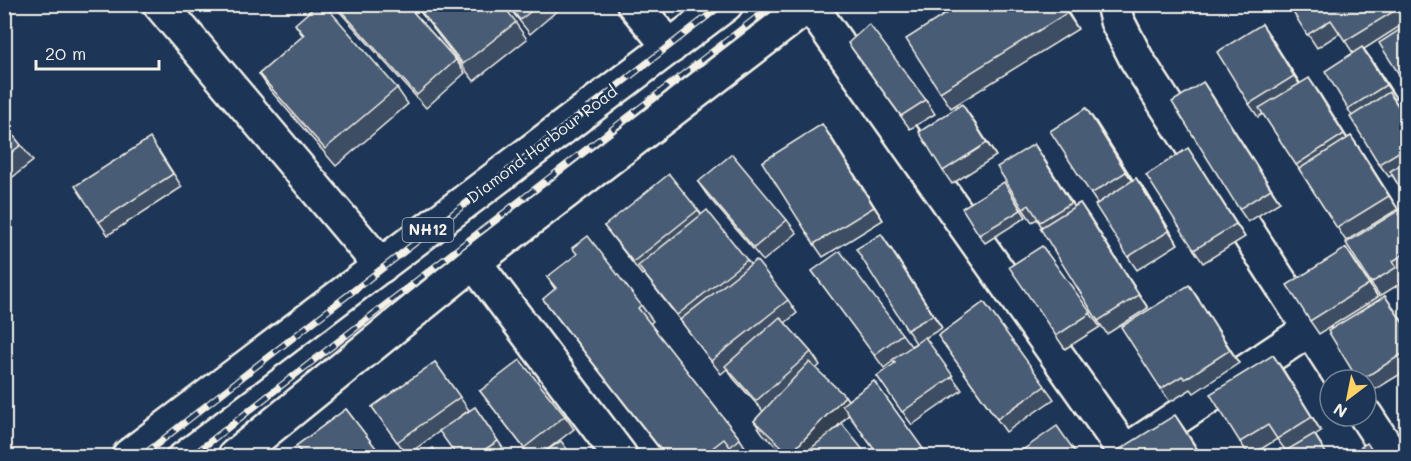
<svg xmlns="http://www.w3.org/2000/svg" width="1411" height="461" font-family="Mali,sans-serif">
<style>
.lines{fill:none;stroke-linecap:round;stroke-linejoin:round}
.minor-casing{stroke:#f4f1e8;stroke-width:38}
.highway-casing{stroke:#f4f1e8;stroke-width:38}
.minor{stroke:#1d3557;stroke-width:33}
.highway{stroke:#1d3557;stroke-width:33}
.rail-casing{stroke:#f4f1e8;stroke-width:7}
.rail{stroke:#1d3557;stroke-width:4.5;stroke-dasharray:14;stroke-linecap:butt}
.wall{fill:#3e4e64;stroke:#f4f1e8;stroke-width:1.5}
.shaded-wall{fill:#324051;stroke:#f4f1e8;stroke-width:1.5}
.building{fill:#485b74;stroke:#f4f1e8;stroke-width:1.5}
.labels{text-anchor:middle;stroke-width:5;stroke-linejoin:round;paint-order:stroke}
.shield{fill:#1d3557;stroke:#b4b9bc;stroke-width:1.5}
.shield-label{font-size:15px;font-weight:bold;fill:#f4f1e8}
.street-label{font-size:16px;fill:#f4f1e8;stroke:#1d3557}
</style>
<rect width="100%" height="100%" fill="#1d3557"/>
<filter id="ink" filterUnits="userSpaceOnUse"><feTurbulence type="fractalNoise" baseFrequency=".0167" numOctaves="2"/><feDisplacementMap in="SourceGraphic" scale="12" xChannelSelector="R" yChannelSelector="G"/><feConvolveMatrix kernelMatrix="1 2 1 2 8 2 1 2 1" color-interpolation-filters="sRGB"/></filter>
<g filter="url(#ink)">
<g class="lines">
<!-- minor casing -->
<g class="minor-casing">
<g id="minor">
<polyline points="160,4 381,266"/>
<polyline points="634,4 670,47"/>
<polyline points="1113,4 1117,21 1137,60 1343,380"/>
<polyline points="810,5 1125,452 1310,329"/>
<polyline points="474,262 620,456"/>
<polyline points="1366,416 1392,456"/>
</g>
</g>
<!-- highway casing -->
<g class="highway-casing">
<g id="highway">
<polyline points="129,456 726,4"/>
<polyline points="235,456 474,262 810,4"/>
</g>
</g>
<!-- minor -->
<use href="#minor" class="minor"/>
<!-- highway -->
<use href="#highway" class="highway"/>
<!-- rail casing -->
<g class="rail-casing">
<g id="rail">
<polyline points="142,456 250,371 723,4"/>
<polyline points="192,456 269,395 774,4"/>
</g>
</g>
<!-- rail -->
<use href="#rail" class="rail"/>
</g>
<!-- wall -->
<g class="wall">
<polygon points="334,4 406,4 456,60 465,73 426,108 339,11"/>
<polygon points="414,4 502,4 527,39 474,81"/>
<polygon points="506,4 565,4 530,34"/>
<polygon points="1063,4 1078,29 951,108 940,92"/>
<polygon points="1288,4 1394,4 1405,23 1364,49 1396,98 1394,99 1407,118 1407,198 1392,175 1389,177 1379,164 1348,109 1353,53 1340,33 1317,48"/>
<polygon points="295,24 397,88 408,104 336,166 270,90 259,74 303,36"/>
<polygon points="1262,24 1300,83 1318,91 1347,138 1351,136 1360,149 1398,209 1346,241 1263,114 1258,117 1249,104"/>
<polygon points="848,43 926,100 935,114 910,129"/>
<polygon points="1203,82 1280,202 1248,222 1239,209"/>
<polygon points="971,117 996,156 952,184 943,171"/>
<polygon points="1096,122 1133,180 1136,178 1146,191 1178,244 1137,270 1128,257 1097,203 1091,194"/>
<polygon points="4,124 21,145 33,161 4,184"/>
<polygon points="831,137 883,220 823,257 814,244"/>
<polygon points="1034,144 1074,206 1080,203 1089,216 1148,308 1107,334 1098,321 1037,219 1032,222 1023,209"/>
<polygon points="159,151 182,187 108,235 99,222"/>
<polygon points="1197,162 1245,237 1203,263 1194,250"/>
<polygon points="698,182 787,220 797,233 763,261 707,195"/>
<polygon points="1009,190 1026,217 985,243 979,235"/>
<polygon points="1407,205 1407,271 1402,274 1406,280 1380,296 1371,283"/>
<polygon points="698,210 702,215 747,260 750,264 788,300 797,313 785,323 811,352 820,365 816,369 845,396 848,400 874,381 928,456 879,456 849,415 836,428 868,456 787,456 763,434 754,421 763,411 734,379 727,369 721,374 680,320 644,274 642,275 604,226"/>
<polygon points="1042,246 1100,327 1065,349 1056,336"/>
<polygon points="890,247 942,328 925,338 962,390 912,425 877,376 895,364 893,361 884,368 812,271 902,334 911,346 916,343 907,330"/>
<polygon points="1346,248 1378,297 1319,334 1310,321"/>
<polygon points="547,277 641,305 653,321 650,324 740,439 751,456 665,456 555,315 543,299 555,289"/>
<polygon points="1385,296 1407,328 1407,370 1368,394 1366,391 1366,380 1358,380"/>
<polygon points="1198,298 1239,363 1194,393 1191,389 1170,402 1161,389"/>
<polygon points="984,302 1054,399 1006,432 938,336"/>
<polygon points="435,362 469,410 458,418 475,407 503,448 491,456 457,456 440,431 407,455 372,407"/>
<polygon points="1282,368 1321,431 1315,435 1323,447 1286,451 1277,439 1250,456 1240,442"/>
<polygon points="480,391 565,416 574,429 539,456 530,456"/>
<polygon points="346,409 382,456 303,456 296,446"/>
</g>
<!-- shaded-wall -->
<g class="shaded-wall">
<polygon points="1062,4 1063,4 1078,29 1067,13"/>
<polygon points="1262,24 1271,37 1303,89 1294,76"/>
<polygon points="1362,47 1372,60 1396,98 1386,85"/>
<polygon points="1309,78 1318,91 1353,147 1344,134"/>
<polygon points="1203,82 1212,95 1280,202 1271,189"/>
<polygon points="962,104 971,117 996,156 987,143"/>
<polygon points="1086,108 1096,122 1136,185 1126,172"/>
<polygon points="822,124 831,137 883,220 874,207"/>
<polygon points="1351,136 1360,149 1398,209 1389,196"/>
<polygon points="1034,144 1043,157 1080,216 1071,203"/>
<polygon points="1188,148 1197,162 1245,237 1236,224"/>
<polygon points="1136,178 1146,191 1178,244 1169,231"/>
<polygon points="1080,203 1089,216 1148,308 1139,295"/>
<polygon points="881,234 890,247 942,328 933,315"/>
<polygon points="1346,248 1355,261 1378,297 1369,284"/>
<polygon points="1189,285 1198,298 1239,363 1230,350"/>
<polygon points="1273,355 1282,368 1321,431 1312,417"/>
<polygon points="845,396 854,409 809,456 791,456 790,454"/>
<polygon points="1175,415 1184,428 1202,456 1199,453"/>
</g>
<!-- building -->
<g class="building">
<polygon points="318,4 324,4 397,88 325,149 259,74 304,35 295,24"/>
<polygon points="335,4 406,4 456,60 417,95"/>
<polygon points="415,4 502,4 516,22 463,64"/>
<polygon points="507,4 540,4 520,20"/>
<polygon points="961,4 1062,4 1067,13 940,92 906,39"/>
<polygon points="1288,4 1393,4 1396,10 1345,41 1331,20 1307,35"/>
<polygon points="869,24 926,100 901,116 848,43"/>
<polygon points="1262,24 1294,76 1249,104 1217,52"/>
<polygon points="1407,25 1407,87 1379,43"/>
<polygon points="1362,47 1386,85 1348,109 1325,71"/>
<polygon points="1309,78 1344,134 1296,165 1259,108"/>
<polygon points="1203,82 1271,189 1239,209 1172,102"/>
<polygon points="1389,92 1407,120 1407,147 1379,164 1350,117"/>
<polygon points="962,104 987,143 943,171 919,132"/>
<polygon points="1086,108 1126,172 1091,194 1050,131"/>
<polygon points="4,124 21,145 4,158"/>
<polygon points="822,124 874,207 814,244 762,162"/>
<polygon points="1351,136 1389,196 1337,228 1299,169"/>
<polygon points="150,138 173,174 99,222 75,186"/>
<polygon points="1034,144 1071,203 1040,222 1029,205 1023,209 997,167"/>
<polygon points="1188,148 1236,224 1194,250 1146,175"/>
<polygon points="732,154 787,220 754,248 698,182"/>
<polygon points="1407,161 1407,196 1405,196 1390,171"/>
<polygon points="669,174 698,210 633,262 604,226"/>
<polygon points="1136,178 1169,231 1128,257 1095,205"/>
<polygon points="1004,182 1021,210 979,235 962,208"/>
<polygon points="1080,203 1139,295 1098,321 1040,228"/>
<polygon points="1407,205 1407,252 1393,261 1397,267 1371,283 1346,243"/>
<polygon points="707,210 747,260 677,315 638,266"/>
<polygon points="881,234 933,315 907,330 856,249"/>
<polygon points="588,236 641,305 638,308 740,439 730,447 724,439 702,456 666,456 543,299 556,288 547,277 577,254 572,248"/>
<polygon points="1042,246 1091,313 1056,336 1009,267"/>
<polygon points="1346,248 1369,284 1310,321 1287,285"/>
<polygon points="840,251 902,334 874,355 812,271"/>
<polygon points="756,260 788,300 711,361 680,320"/>
<polygon points="1189,285 1230,350 1185,379 1182,376 1161,389 1121,327"/>
<polygon points="1385,296 1407,329 1407,351 1361,380 1358,380 1328,331"/>
<polygon points="984,302 1045,386 997,419 938,336"/>
<polygon points="780,317 811,352 756,401 725,366"/>
<polygon points="925,337 953,376 902,412 877,376 895,363 892,360"/>
<polygon points="1273,355 1312,417 1277,439 1268,425 1240,442 1210,394"/>
<polygon points="520,360 565,416 524,448 480,391"/>
<polygon points="435,362 460,397 397,442 372,407"/>
<polygon points="809,362 845,396 790,454 754,421"/>
<polygon points="874,381 924,450 915,456 879,456 842,405"/>
<polygon points="475,407 498,441 475,456 457,456 439,431"/>
<polygon points="346,409 379,452 373,456 304,456 296,446"/>
<polygon points="1175,415 1199,453 1193,456 1109,456"/>
<polygon points="842,424 868,456 801,456"/>
<polygon points="1057,426 1078,456 1014,456"/>
<polygon points="1314,434 1328,456 1277,456"/>
<polygon points="561,441 572,456 539,456"/>
<polygon points="1367,443 1376,456 1347,456"/>
<polygon points="433,448 439,456 421,456"/>
<polygon points="1407,449 1407,456 1401,456 1399,454"/>
</g>
</g>
<g class="labels">
<!-- shield labels -->
<rect class="shield" x="402.5" y="218" width="51" height="24" rx="4.5"/>
<g class="shield-label">
<text x="428" y="235">NH12</text>
</g>
<!-- street labels -->
<g class="street-label">
<text transform="translate(542 144) rotate(-37)" y="6">Diamond Harbour Road</text>
</g>
</g>
<!-- margin -->
<rect width="1411" height="461" fill="none" stroke="#1d3557" stroke-width="24"/>
<rect x="12" y="12" width="1387" height="437" fill="none" stroke="#f4f1e8" stroke-width="2" filter="url(#ink)"/>
<!-- north arrow -->
<g transform="translate(1348 398) rotate(212)"><circle r="28" fill="#1d3557" stroke="#738091" stroke-width="1.5"/>
<path d="M0-4.5L10 22L0 15L-10 22Z" fill="#ffd166"/>
<text y="-9" font-size="16" font-weight="bold" text-anchor="middle" fill="#f4f1e8">N</text>
</g>
<!-- scale -->
<path d="M36 60v9h123v-9" fill="none" stroke="#f4f1e8" stroke-width="3"/>
<text x="45" y="60" font-size="18" fill="#f4f1e8" stroke="#1d3557" stroke-width="4.5" paint-order="stroke">20 m</text>
</svg>
